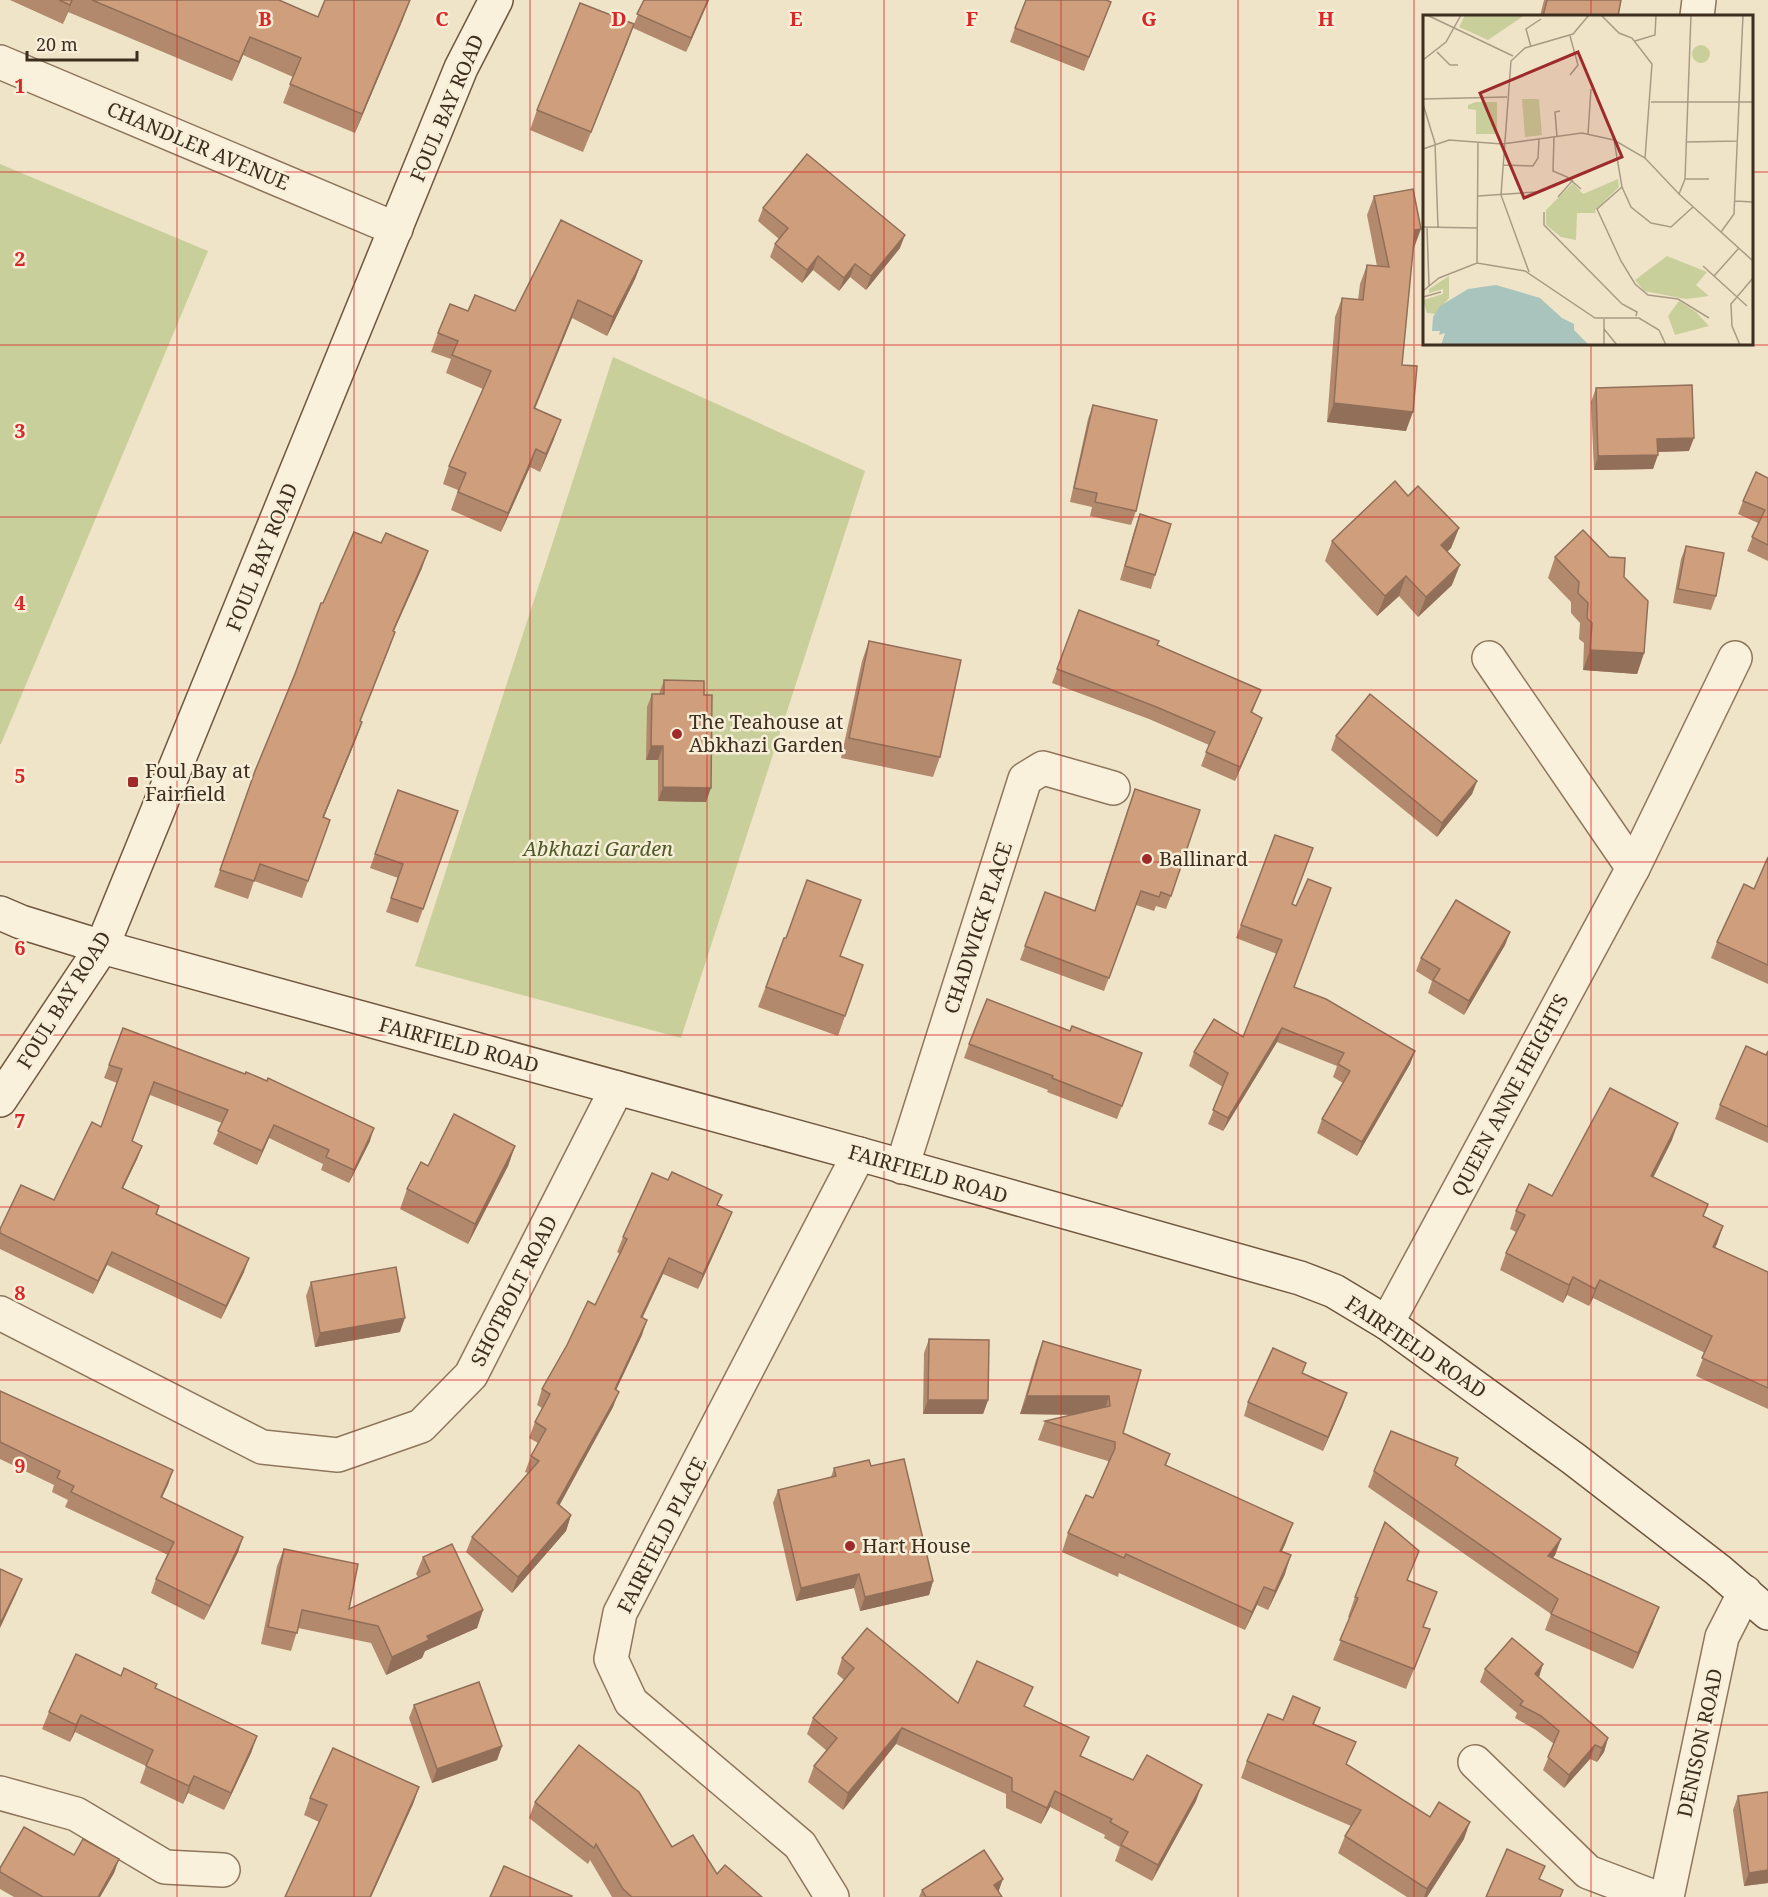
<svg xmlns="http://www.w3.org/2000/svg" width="1768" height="1897" font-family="'Noto Serif',serif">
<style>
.garden{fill:#c9cf9b}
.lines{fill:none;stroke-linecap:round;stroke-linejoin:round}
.street-casing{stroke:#8d765c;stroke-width:36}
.secondary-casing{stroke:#6f573f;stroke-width:36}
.street{stroke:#faf1dc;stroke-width:33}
.secondary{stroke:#faf1dc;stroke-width:33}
.wall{fill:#b2896c}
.shaded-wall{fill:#916f58}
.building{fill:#cf9f7d;stroke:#916f58;stroke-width:1.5}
.grid{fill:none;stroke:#d62828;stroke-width:1.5;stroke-opacity:0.55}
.poi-dot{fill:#9e2a2b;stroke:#f7eed8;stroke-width:2}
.labels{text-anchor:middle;stroke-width:5;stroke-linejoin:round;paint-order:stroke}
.street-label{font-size:20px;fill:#3d2e20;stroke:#f7eed8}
.poi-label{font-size:20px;fill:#3d2e20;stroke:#f7eed8;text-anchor:start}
.park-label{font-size:20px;font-style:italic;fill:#4d5a26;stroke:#f7eed8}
.inset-road{fill:none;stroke:#a89b85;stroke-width:1.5}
.view{fill:#9e2a2b;fill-opacity:0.15;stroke:#9e2a2b;stroke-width:3}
.inset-edge{fill:none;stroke:#3d2e20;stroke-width:3}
.grid-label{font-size:20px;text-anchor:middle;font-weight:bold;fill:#d62828;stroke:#f7eed8;stroke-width:5;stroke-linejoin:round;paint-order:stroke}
</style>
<rect width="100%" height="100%" fill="#f0e4c8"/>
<!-- garden -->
<g class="garden">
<polygon points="0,164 208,251 1,744 0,744"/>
<polygon points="613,357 865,471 681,1038 415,966"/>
</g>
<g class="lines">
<!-- street casing -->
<g class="street-casing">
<g id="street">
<polyline points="1697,16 1699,0"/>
<polyline points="0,62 396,229"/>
<polyline points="1489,658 1633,868"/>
<polyline points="902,1167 1025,779 1043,768 1113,788"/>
<polyline points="0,1313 262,1447 338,1455 421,1426 471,1375 617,1088"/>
<polyline points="1387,1323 1633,868 1735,658"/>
<polyline points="1475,1762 1588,1872 1654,1897"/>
<polyline points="0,1793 76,1814 165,1867 223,1870"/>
<polyline points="832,1897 800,1845 631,1702 611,1659 620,1613 859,1154"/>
<polyline points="1667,1897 1722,1637 1745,1592"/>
</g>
</g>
<!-- secondary casing -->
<g class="secondary-casing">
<g id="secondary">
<polyline points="0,913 21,922 102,947 859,1154 1300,1278 1334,1291 1387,1323 1574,1459 1718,1570 1768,1613"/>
<polyline points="0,1100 102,947 461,68 496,0"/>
</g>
</g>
<!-- street -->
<use href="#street" class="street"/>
<!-- secondary -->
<use href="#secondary" class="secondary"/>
</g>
<!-- wall -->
<g class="wall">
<polygon points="10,0 279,0 318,17 403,19 355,133 283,103 293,77 243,55 232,81 68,12 63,24"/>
<polygon points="644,0 709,0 686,52 633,28 583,152 530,130 537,110 634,24"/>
<polygon points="1544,0 1621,0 1618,16 1540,16"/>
<polygon points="1111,2 1084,71 1010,42 1015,28"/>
<polygon points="1374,196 1413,248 1402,365 1406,431 1327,422 1335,317 1342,298 1358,300 1360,284 1367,265 1377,266 1367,215"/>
<polygon points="763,208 900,248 866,290 850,277 839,291 813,270 802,283 770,257 775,244 779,239 758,221"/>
<polygon points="642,261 635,279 607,336 572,318 535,409 554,439 540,472 530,467 501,532 451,510 458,490 443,484 449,466 483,389 446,373 451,359 431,352 438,333 468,311 515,311"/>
<polygon points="1596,388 1689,451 1658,452 1653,469 1594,470 1591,402"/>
<polygon points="1093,405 1136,511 1131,525 1090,516 1092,507 1070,502 1088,419"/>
<polygon points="1768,478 1768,561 1747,551 1758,523 1738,514 1743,501"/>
<polygon points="1408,496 1459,528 1451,548 1447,552 1452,585 1418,617 1399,596 1377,616 1325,561 1332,541"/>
<polygon points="1140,514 1155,575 1151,589 1120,580 1135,528"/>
<polygon points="1686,546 1716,596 1711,610 1673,603 1681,559"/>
<polygon points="1555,557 1624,577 1644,653 1637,674 1583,670 1584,643 1579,639 1580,623 1571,613 1571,602 1548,578"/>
<polygon points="422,568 394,631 395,632 389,649 360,721 362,722 356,739 324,817 330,820 302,898 254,881 248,899 214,887 255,771 323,603"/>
<polygon points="1079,610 1261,690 1252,713 1257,731 1235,781 1201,766 1209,745 1149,719 1052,683"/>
<polygon points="869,641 940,757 933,777 841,758 862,661"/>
<polygon points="664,680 706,802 658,801 658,760 646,760 647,707 652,694 659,694"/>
<polygon points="1336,736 1477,781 1472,794 1437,837 1331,750"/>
<polygon points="398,790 458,811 418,923 386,912 398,878 370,868"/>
<polygon points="1130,803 1171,896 1166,909 1156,906 1154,911 1136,905 1104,991 1020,960 1045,892 1094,911"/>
<polygon points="1275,835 1292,904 1294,987 1415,1051 1410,1064 1357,1156 1317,1133 1322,1119 1343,1083 1333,1077 1337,1066 1277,1042 1223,1131 1208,1124 1223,1087 1189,1066 1194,1052 1243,1037 1277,954 1236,938"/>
<polygon points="1768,857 1768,984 1711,958 1717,942 1754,889"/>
<polygon points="1510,932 1505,945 1464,1015 1428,993 1432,981 1416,971 1421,958"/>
<polygon points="784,938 863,965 838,1036 758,1007"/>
<polygon points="123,1028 370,1141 349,1183 321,1170 323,1164 269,1138 257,1165 213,1144 222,1123 150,1095 132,1142 142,1146 137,1159 123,1188 159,1206 157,1214 244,1272 221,1319 107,1265 93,1294 0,1249 0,1229 54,1200 101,1127 117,1083 104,1078"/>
<polygon points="1070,1031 1142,1053 1117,1119 1047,1092 1048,1090 964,1058 969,1044"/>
<polygon points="1768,1051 1768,1143 1715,1119 1720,1105 1766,1055"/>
<polygon points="1672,1140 1653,1177 1704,1216 1723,1226 1715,1247 1768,1272 1768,1409 1696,1376 1705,1353 1593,1298 1589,1306 1567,1295 1563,1303 1500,1270 1506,1253 1516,1232 1510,1229 1516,1211 1552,1196"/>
<polygon points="515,1146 508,1166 468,1244 400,1209 407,1189 428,1166"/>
<polygon points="718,1205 726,1227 698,1289 663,1274 643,1317 642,1335 616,1390 613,1407 559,1505 571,1515 566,1531 512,1593 466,1552 472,1537 528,1473 525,1472 531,1456 538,1443 529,1438 535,1422 542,1408 537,1405 542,1389 595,1305 620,1254 617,1252 623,1237"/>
<polygon points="311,1282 400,1332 315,1347 306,1296"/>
<polygon points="929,1339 988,1400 983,1414 923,1414 924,1353"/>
<polygon points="1043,1341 1141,1370 1123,1433 1170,1454 1166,1466 1286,1542 1282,1551 1285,1574 1268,1610 1257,1605 1245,1630 1119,1573 1118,1577 1062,1552 1068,1533 1093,1498 1108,1464 1108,1461 1038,1440 1045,1421 1074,1415 1020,1414 1036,1360"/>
<polygon points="1302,1374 1347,1393 1342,1407 1323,1451 1244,1416 1248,1402"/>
<polygon points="0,1391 173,1470 162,1498 243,1537 238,1552 204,1620 151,1593 156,1579 168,1555 65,1507 68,1500 52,1492 54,1485 0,1459"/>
<polygon points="1455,1465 1561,1539 1555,1555 1553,1558 1653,1623 1633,1669 1545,1630 1551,1614 1368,1487 1374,1471"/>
<polygon points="871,1466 933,1581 929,1595 860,1611 854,1588 796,1601 773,1503 778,1490 831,1477 834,1468"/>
<polygon points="284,1549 349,1609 418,1577 416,1574 423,1557 483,1610 477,1628 425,1651 422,1658 386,1675 371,1643 298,1628 291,1651 261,1644 277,1566"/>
<polygon points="1408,1580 1424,1627 1430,1629 1406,1689 1333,1660 1350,1618 1348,1617 1355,1597"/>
<polygon points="842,1658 958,1703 1026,1707 1082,1756 1133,1780 1196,1801 1152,1881 1115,1861 1120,1847 1104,1838 1105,1835 1050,1807 1041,1824 1006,1808 1006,1794 896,1744 843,1810 808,1782 814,1766 827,1751 807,1734 813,1718 844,1680 837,1674"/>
<polygon points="1543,1664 1539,1678 1608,1738 1604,1752 1597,1762 1590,1759 1564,1788 1543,1770 1554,1744 1536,1730 1515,1718 1517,1713 1480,1682 1485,1669"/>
<polygon points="121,1676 155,1688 257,1736 251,1753 224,1810 188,1793 183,1804 140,1783 146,1766 75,1732 70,1742 42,1729 49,1712"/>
<polygon points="414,1705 502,1746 497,1760 432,1783 409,1718"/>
<polygon points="1320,1708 1314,1724 1347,1764 1464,1839 1427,1897 1407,1897 1338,1853 1345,1836 1351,1826 1241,1778 1247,1761 1283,1720"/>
<polygon points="419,1787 413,1804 371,1897 285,1897 319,1822 304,1815 310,1798"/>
<polygon points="1738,1796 1768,1883 1744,1886 1733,1810"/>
<polygon points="535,1802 672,1847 717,1874 762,1897 612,1897 590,1860 588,1864 529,1818"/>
<polygon points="74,1855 119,1859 114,1873 100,1897 14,1897 0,1889 0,1868"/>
<polygon points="922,1890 1002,1897 919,1897"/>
</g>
<!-- shaded-wall -->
<g class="shaded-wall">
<polygon points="72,0 68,12 63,24 70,5"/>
<polygon points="410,0 403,19 355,133 362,114"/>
<polygon points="708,0 709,0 686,52 691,38"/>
<polygon points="634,24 627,44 583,152 591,132"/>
<polygon points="250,37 243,55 232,81 239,62"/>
<polygon points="1421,229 1414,248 1415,230"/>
<polygon points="905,235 900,248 866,290 871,276"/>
<polygon points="818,256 813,270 802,283 807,270"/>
<polygon points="642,261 635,279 607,336 613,317"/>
<polygon points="855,264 850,277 839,291 844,278"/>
<polygon points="578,300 572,318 527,427 534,408"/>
<polygon points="1334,403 1413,412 1406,431 1327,422"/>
<polygon points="561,420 554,439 540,472 546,454"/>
<polygon points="1694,438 1689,451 1652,452 1657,439"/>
<polygon points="536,449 530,467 501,532 508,513"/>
<polygon points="1658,455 1653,469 1594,470 1598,456"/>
<polygon points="1459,528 1451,548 1433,565 1441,545"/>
<polygon points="428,551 422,568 386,648 393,631"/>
<polygon points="1460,565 1452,585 1418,617 1426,597"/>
<polygon points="1406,576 1399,596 1377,616 1385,596"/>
<polygon points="1590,650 1644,653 1637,674 1583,670"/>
<polygon points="1262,718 1257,731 1235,781 1240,767"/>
<polygon points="362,722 356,739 317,834 323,817"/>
<polygon points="651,746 663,746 658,760 646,760"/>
<polygon points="1477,781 1472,794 1437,837 1442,823"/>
<polygon points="663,787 711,788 706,802 658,801"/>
<polygon points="1510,932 1505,945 1464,1015 1469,1001"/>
<polygon points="1282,1028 1277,1042 1223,1131 1228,1118"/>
<polygon points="1415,1051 1410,1064 1357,1156 1362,1142"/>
<polygon points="1678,1123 1672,1140 1645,1194 1651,1176"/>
<polygon points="274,1125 269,1138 257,1165 262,1151"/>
<polygon points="374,1128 370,1141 349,1183 354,1170"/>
<polygon points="142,1146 137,1159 117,1201 122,1188"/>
<polygon points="515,1146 508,1166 468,1244 475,1224"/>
<polygon points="732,1212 726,1227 698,1289 703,1274"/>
<polygon points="1723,1226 1717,1244 1706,1264 1713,1247"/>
<polygon points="112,1252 107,1265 93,1294 98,1281"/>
<polygon points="249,1258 244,1272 221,1319 226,1306"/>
<polygon points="669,1258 663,1274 635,1332 641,1317"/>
<polygon points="1573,1277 1567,1295 1563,1303 1569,1285"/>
<polygon points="1600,1280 1593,1298 1589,1306 1595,1289"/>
<polygon points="405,1318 400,1332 315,1347 320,1333"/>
<polygon points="647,1320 642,1335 609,1405 615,1389"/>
<polygon points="619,1392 613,1407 552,1519 557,1503"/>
<polygon points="1347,1393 1342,1407 1323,1451 1328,1437"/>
<polygon points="1027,1396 1109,1396 1103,1415 1020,1414"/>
<polygon points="928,1400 988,1400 983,1414 923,1414"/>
<polygon points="173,1470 168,1485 155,1511 161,1497"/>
<polygon points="571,1515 566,1531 512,1593 518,1577"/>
<polygon points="1293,1523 1286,1542 1274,1569 1280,1551"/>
<polygon points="243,1537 238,1552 204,1620 210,1606"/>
<polygon points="1561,1539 1555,1555 1542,1573 1548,1556"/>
<polygon points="1291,1555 1285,1574 1268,1610 1275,1591"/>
<polygon points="859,1574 854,1588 796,1601 801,1588"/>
<polygon points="22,1579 16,1594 0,1628 0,1624"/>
<polygon points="933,1581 929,1595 860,1611 865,1597"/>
<polygon points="1264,1587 1257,1605 1245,1630 1252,1612"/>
<polygon points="1659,1607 1653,1623 1633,1669 1638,1653"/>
<polygon points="483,1610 477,1628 425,1651 422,1658 386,1675 392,1657 427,1636"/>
<polygon points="1543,1664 1538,1678 1535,1674"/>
<polygon points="81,1715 75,1732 70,1742 76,1725"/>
<polygon points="902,1728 896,1744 843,1810 848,1793"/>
<polygon points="257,1736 251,1753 224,1810 231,1793"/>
<polygon points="1608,1738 1604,1752 1597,1762 1602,1748"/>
<polygon points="1595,1745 1590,1759 1564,1788 1569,1775"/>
<polygon points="502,1746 497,1760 432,1783 437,1769"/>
<polygon points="194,1776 188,1793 183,1804 189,1786"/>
<polygon points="1202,1785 1196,1801 1152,1881 1158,1865"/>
<polygon points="419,1787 413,1804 371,1897 370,1897"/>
<polygon points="1055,1791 1050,1807 1041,1824 1047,1808"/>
<polygon points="1470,1822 1464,1839 1427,1897 1424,1897 1427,1889"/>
<polygon points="119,1859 114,1873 100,1897 98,1897"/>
<polygon points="1768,1870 1768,1883 1744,1886 1749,1873"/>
<polygon points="1003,1879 998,1893 994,1885"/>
</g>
<!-- building -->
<g class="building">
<polygon points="59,0 72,0 70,5"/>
<polygon points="92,0 279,0 318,17 325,0 410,0 362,114 290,84 301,58 250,37 239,62"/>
<polygon points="644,0 708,0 691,38 637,14"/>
<polygon points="1026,0 1106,0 1111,2 1089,57 1015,28"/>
<polygon points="1547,0 1621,0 1618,16 1543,16"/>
<polygon points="580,3 634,24 591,132 537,110"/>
<polygon points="807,154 905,235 871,276 855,264 844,278 818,256 807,270 775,244 788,228 763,208"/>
<polygon points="1413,189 1421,229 1415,230 1402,365 1417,366 1413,412 1334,403 1342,298 1363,300 1367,265 1389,267 1374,196"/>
<polygon points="561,220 642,261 613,317 578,300 534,408 561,420 546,454 536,449 508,513 458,492 466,473 449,466 491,371 452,355 458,341 438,333 450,304 468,311 475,295 515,311"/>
<polygon points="1692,385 1694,438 1657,439 1658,455 1598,456 1596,388"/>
<polygon points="1093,405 1157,420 1136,511 1095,502 1097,493 1074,488"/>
<polygon points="1756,472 1768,478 1768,545 1752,537 1765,510 1743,501"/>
<polygon points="1395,481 1408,496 1418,486 1459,528 1441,545 1460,565 1426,597 1406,576 1385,596 1332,541"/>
<polygon points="1140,514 1171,524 1155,575 1125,566"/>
<polygon points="1583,530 1609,557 1625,558 1624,577 1648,601 1644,653 1590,650 1592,623 1587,618 1588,603 1578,593 1579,582 1555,557"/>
<polygon points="354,532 381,543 386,533 428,551 393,631 395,632 360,721 362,722 323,817 330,820 308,881 260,864 254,881 220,870 255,771 295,674 321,603 323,603"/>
<polygon points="1686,546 1724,553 1716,596 1678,589"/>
<polygon points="1079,610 1159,641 1157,645 1261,690 1251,712 1262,718 1240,767 1206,752 1215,732 1154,706 1057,669"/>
<polygon points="869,641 961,660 940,757 849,738"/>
<polygon points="664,680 704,681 704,695 712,695 711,788 663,787 663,746 651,746 652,694 664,694"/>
<polygon points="1370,694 1477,781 1442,823 1336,736"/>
<polygon points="1135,789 1200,810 1171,896 1161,892 1159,897 1141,891 1109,978 1025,946 1045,892 1095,911"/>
<polygon points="398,790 458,811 423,909 391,898 403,864 375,854"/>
<polygon points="1275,835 1313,848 1292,904 1296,906 1308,879 1331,888 1294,987 1326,999 1415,1051 1362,1142 1322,1119 1350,1071 1338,1064 1344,1053 1282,1028 1228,1118 1213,1110 1228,1073 1194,1052 1214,1019 1243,1037 1282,940 1241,925"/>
<polygon points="1768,857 1768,965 1717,942 1744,884 1754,889"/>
<polygon points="807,880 861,900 840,956 863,965 845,1016 766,987 784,938 786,938"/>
<polygon points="1456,900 1510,932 1469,1001 1433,980 1440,969 1421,958"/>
<polygon points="987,999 1070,1031 1072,1026 1142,1053 1122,1106 1052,1078 1053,1076 969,1044"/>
<polygon points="123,1028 245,1074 246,1072 267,1081 268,1078 374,1128 354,1170 326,1157 329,1150 274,1125 262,1151 218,1131 228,1110 154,1082 132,1141 142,1146 122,1188 159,1206 156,1214 249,1258 226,1306 112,1252 98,1281 0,1233 0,1229 21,1185 54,1200 92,1122 101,1127 122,1069 109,1065"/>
<polygon points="1746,1046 1766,1055 1768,1051 1768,1127 1720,1105"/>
<polygon points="1610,1088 1678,1123 1651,1176 1708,1204 1703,1216 1723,1226 1713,1247 1768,1272 1768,1388 1702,1358 1712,1336 1600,1280 1595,1289 1573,1277 1569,1285 1506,1253 1525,1215 1516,1211 1529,1184 1552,1196"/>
<polygon points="454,1114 515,1146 475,1224 407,1189 421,1162 428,1166"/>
<polygon points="672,1172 722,1195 717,1205 732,1212 703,1274 669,1258 641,1317 647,1320 615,1389 619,1392 557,1503 571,1515 518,1577 472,1537 539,1461 531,1456 546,1429 535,1422 550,1394 542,1389 567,1345 588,1301 595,1305 627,1239 623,1237 652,1173 668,1180"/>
<polygon points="396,1267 405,1318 320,1333 311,1282"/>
<polygon points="929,1339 989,1340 988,1400 928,1400"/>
<polygon points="1043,1341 1141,1370 1123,1433 1170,1454 1165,1465 1293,1523 1280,1551 1291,1555 1275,1591 1264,1587 1252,1612 1126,1554 1124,1558 1068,1533 1086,1495 1093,1498 1115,1448 1115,1442 1045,1421 1110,1406 1109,1396 1027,1396"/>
<polygon points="1273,1348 1306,1363 1302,1373 1347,1393 1328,1437 1248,1402"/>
<polygon points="0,1391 173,1470 161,1497 243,1537 210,1606 156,1579 174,1542 71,1492 74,1486 57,1478 60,1471 0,1442"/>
<polygon points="1391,1431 1458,1458 1455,1465 1561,1539 1548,1556 1659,1607 1638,1653 1551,1614 1558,1599 1374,1471"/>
<polygon points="904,1459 933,1581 865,1597 859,1574 801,1588 778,1490 836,1476 834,1468 869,1460 871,1466"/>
<polygon points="1385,1522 1419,1551 1407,1580 1437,1592 1423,1627 1430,1629 1414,1669 1340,1640 1358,1598 1355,1597"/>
<polygon points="452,1544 483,1610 427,1636 429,1640 392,1657 378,1626 302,1610 297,1633 268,1627 284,1549 358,1564 349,1609 430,1572 423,1557"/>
<polygon points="0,1569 22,1579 0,1624"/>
<polygon points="867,1628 958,1703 977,1661 1033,1687 1024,1706 1089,1737 1080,1756 1133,1780 1147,1755 1202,1785 1158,1865 1121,1845 1128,1832 1110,1822 1112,1819 1055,1791 1047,1808 1012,1791 1012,1778 902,1728 848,1793 814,1766 837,1738 813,1718 854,1668 842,1658"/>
<polygon points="1512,1638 1543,1664 1535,1674 1608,1738 1602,1748 1595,1745 1569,1775 1548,1757 1559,1731 1541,1716 1520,1705 1523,1701 1485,1669"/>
<polygon points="76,1654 121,1676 124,1668 157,1684 155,1688 257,1736 231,1793 194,1776 189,1786 146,1766 153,1750 81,1715 76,1725 49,1712"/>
<polygon points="479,1682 502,1746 437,1769 414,1705"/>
<polygon points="1293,1696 1320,1708 1313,1724 1356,1742 1346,1764 1430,1817 1439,1802 1470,1822 1427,1889 1345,1836 1361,1810 1247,1761 1268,1714 1283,1720"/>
<polygon points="579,1745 639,1792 672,1847 693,1835 717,1874 725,1865 762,1897 632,1897 623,1889 596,1844 594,1848 535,1802"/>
<polygon points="333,1748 419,1787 370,1897 285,1897 327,1805 310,1798"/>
<polygon points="1768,1792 1768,1870 1749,1873 1738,1796"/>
<polygon points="24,1827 74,1855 83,1839 119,1859 98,1897 43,1897 0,1872 0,1868"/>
<polygon points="1507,1849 1545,1866 1539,1879 1563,1890 1560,1897 1486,1897"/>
<polygon points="984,1850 1003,1879 994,1885 1002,1897 926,1897 922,1890"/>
<polygon points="504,1866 572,1896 571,1897 490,1897"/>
</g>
<!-- grid -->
<path class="grid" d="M177 0V1897M354 0V1897M530 0V1897M707 0V1897M884 0V1897M1061 0V1897M1238 0V1897M1414 0V1897M1591 0V16M0 172H1424M1752 172H1768M1591 344V1897M0 345H1768M0 517H1768M0 690H1768M0 862H1768M0 1035H1768M0 1207H1768M0 1380H1768M0 1552H1768M0 1725H1768"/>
<!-- markers -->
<g class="poi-dot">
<circle cx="677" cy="734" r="6"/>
<rect x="127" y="776" width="12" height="12" rx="3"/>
<circle cx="1147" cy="859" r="6"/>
<circle cx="850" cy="1546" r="6"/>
</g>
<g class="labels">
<!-- street labels -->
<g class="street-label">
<text transform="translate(447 108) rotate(-67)" y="7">FOUL BAY ROAD</text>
<text transform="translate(198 146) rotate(23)" y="7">CHANDLER AVENUE</text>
<text transform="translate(262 557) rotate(-68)" y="7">FOUL BAY ROAD</text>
<text transform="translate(978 928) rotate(-72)" y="7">CHADWICK PLACE</text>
<text transform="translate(64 1000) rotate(-58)" y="7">FOUL BAY ROAD</text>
<text transform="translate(459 1045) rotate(15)" y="7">FAIRFIELD ROAD</text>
<text transform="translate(1510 1095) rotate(-62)" y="7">QUEEN ANNE HEIGHTS</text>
<text transform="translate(928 1174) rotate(16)" y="7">FAIRFIELD ROAD</text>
<text transform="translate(514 1291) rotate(-63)" y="7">SHOTBOLT ROAD</text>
<text transform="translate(1416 1347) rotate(34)" y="7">FAIRFIELD ROAD</text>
<text transform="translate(662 1535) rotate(-63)" y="7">FAIRFIELD PLACE</text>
<text transform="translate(1700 1743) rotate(-78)" y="7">DENISON ROAD</text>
</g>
<!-- poi labels -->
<g class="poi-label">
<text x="689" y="729">The Teahouse at<tspan x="689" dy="23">Abkhazi Garden</tspan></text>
<text x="145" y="778">Foul Bay at<tspan x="145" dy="23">Fairfield</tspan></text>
<text x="1159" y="866">Ballinard</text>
<text x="862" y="1553">Hart House</text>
</g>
<!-- park labels -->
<g class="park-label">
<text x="598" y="856">Abkhazi Garden</text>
</g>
</g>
<!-- overview -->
<g transform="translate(1423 15)">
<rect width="330" height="330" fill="#f0e4c8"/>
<path d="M42 0H102L65 25 36 12ZM195 164 196 172 172 195 173 198H154L153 225 138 222 123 210V195L150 168 160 179ZM244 241 284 257 273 270 286 281 263 284 221 276 212 265ZM26 261V283L12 299 4 298 0 285 20 279V274L6 278V274ZM256 286 273 297 286 311 252 320 245 301Z" fill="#c9cf9b"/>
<path d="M269 39a9 9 0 1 1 18 0a9 9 0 1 1-18 0ZM99 84H116L119 120 102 122ZM53 87H74V119H53V95L45 94V90Z" fill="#c9cf9b"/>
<path d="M73 270 117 283 139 303 151 309V315L166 330H18L22 318 16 320 17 316H9L10 302 17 291 45 274Z" fill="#a9c4bc"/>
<path class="inset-road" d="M4 0 90 41M178 0 196 18 209 23 229 49 222 143M147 21 155 50 147 60M212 26 232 20 233 0M108 32 103 14 118 4M14 37 27 50H35M0 45 23 27 38 0M0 84 84 82M228 87H330M0 89 12 128M165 119 168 74M131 122 130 156 144 162 158 174M134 122 132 97 137 96M191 125 199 172 174 194 198 246 212 269 225 280 255 284 286 303M263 127 315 126M12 128 15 212M0 134 26 125 79 129 159 118 191 125 222 143 256 179 330 246M80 150 110 151 115 143 116 124M262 164H286M199 172 208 192 228 208 248 212 270 192M256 179 262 164 268 0M55 181 113 177M135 182 150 165M312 186 330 187M121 197V210L199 289 214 297 213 301M0 212 54 213M4 212 6 271M298 217 311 199 320 0M54 248 55 127M280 251 324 291M106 257 78 180 88 46 102 33 150 19 166 0M291 261 316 233M0 276 16 263 54 248 102 256 172 303H216L236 315 243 330M0 282 18 277M181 314 194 330M181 330V304M317 330 309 311 308 289 330 263"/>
<path class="view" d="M155 37 199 142 101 183 57 78Z"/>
<rect width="330" height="330" class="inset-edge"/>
</g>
<g class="grid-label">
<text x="265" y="26">B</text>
<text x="442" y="26">C</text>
<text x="619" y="26">D</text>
<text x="796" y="26">E</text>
<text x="972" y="26">F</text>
<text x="1149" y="26">G</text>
<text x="1326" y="26">H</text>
<text x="20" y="93">1</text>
<text x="20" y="266">2</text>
<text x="20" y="438">3</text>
<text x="20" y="610">4</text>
<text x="20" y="783">5</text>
<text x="20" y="955">6</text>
<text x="20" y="1128">7</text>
<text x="20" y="1300">8</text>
<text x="20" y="1473">9</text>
</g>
<!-- scale -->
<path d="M27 51v9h110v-9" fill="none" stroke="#3d2e20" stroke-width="3"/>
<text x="36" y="51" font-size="18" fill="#3d2e20" stroke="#f7eed8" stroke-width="4.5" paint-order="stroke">20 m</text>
</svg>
